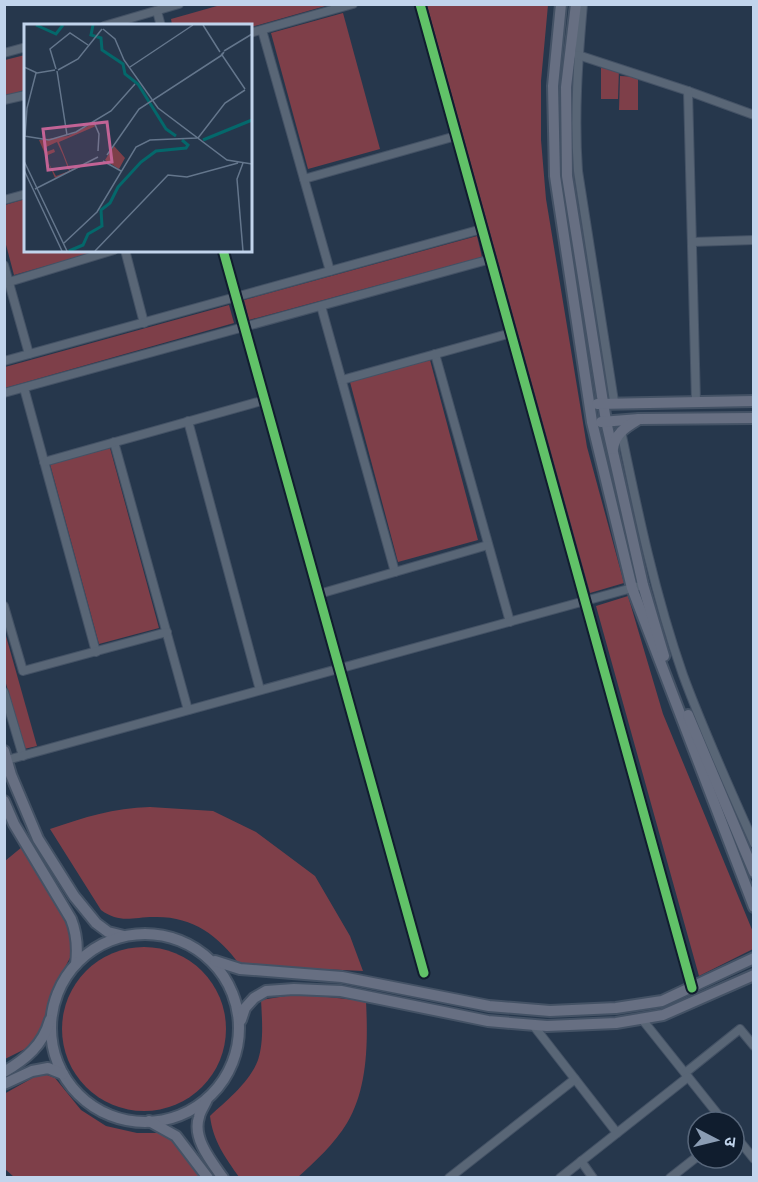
<svg xmlns="http://www.w3.org/2000/svg" width="758" height="1182" font-family="Georgia,'Noto Sans Devanagari',serif">
<style>
.green{fill:#7e3f49}
.lines{fill:none;stroke-linecap:round;stroke-linejoin:round}
.street-casing{stroke:#445265;stroke-width:10}
.secondary-casing{stroke:#445265;stroke-width:14}
.street{stroke:#596676;stroke-width:8}
.secondary{stroke:#676f82;stroke-width:10}
.cycleway-casing{stroke:#101d2e;stroke-width:13}
.cycleway{stroke:#61c268;stroke-width:9}
.inset-river{fill:none;stroke:#04686b;stroke-width:3}
.inset-road{fill:none;stroke:#64768c;stroke-width:1.5}
.view{fill:#c26395;fill-opacity:0.15;stroke:#c26395;stroke-width:3}
.inset-edge{fill:none;stroke:#c1d4ec;stroke-width:3}
</style>
<rect width="100%" height="100%" fill="#26374c"/>
<!-- green -->
<g class="green">
<polygon points="224,4 329,4 329,5 251,27 172,25 171,19"/>
<polygon points="427,5 548,5 541,81 541,140 546,199 587,447 624,583 590,593"/>
<polygon points="343,13 380,149 308,169 271,33"/>
<polygon points="25,55 25,90 5,96 5,60"/>
<polygon points="601,68 619,69 618,99 601,99"/>
<polygon points="620,76 638,77 638,110 619,110"/>
<polygon points="25,199 26,250 99,251 14,275 5,241 5,205"/>
<polygon points="477,236 482,257 249,320 244,300"/>
<polygon points="229,305 234,323 5,388 5,367"/>
<polygon points="430,360 478,540 398,562 350,382"/>
<polygon points="110,448 159,628 99,644 50,464"/>
<polygon points="628,596 663,714 753,932 753,949 699,976 596,606"/>
<polygon points="4,629 37,746 24,749 5,680"/>
<path d="M150 807 213 811 256 832 315 876 350 936 363 971 240 965C218 935 192 916 154 917 132 917 120 924 101 910L50 829C85 817 113 808 150 807Z"/>
<polygon points="22,847 68,925 73,952 53,990 41,1037 25,1049 5,1059 5,861"/>
<circle cx="144" cy="1029" r="82"/>
<path d="M298 994 366 1001C368 1041 368 1088 347 1123 335 1143 315 1162 298 1177H239C225 1157 213 1141 210 1116 226 1101 250 1082 258 1060 264 1042 262 1019 261 1000Z"/>
<polygon points="47,1075 55,1078 81,1110 106,1126 137,1133 160,1133 173,1139 202,1177 14,1177 5,1169 4,1094 36,1076"/>
</g>
<g class="lines">
<!-- street casing -->
<g class="street-casing">
<g id="street">
<polyline points="420,4 692,988"/>
<path d="M583 4C578 60 574 115 578 171L614 401"/>
<polyline points="157,11 161,26"/>
<polyline points="104,26 179,4"/>
<polyline points="262,30 330,271"/>
<polyline points="250,33 353,4"/>
<polyline points="4,53 26,47"/>
<polyline points="578,55 688,91 754,115"/>
<polyline points="688,91 696,402"/>
<polyline points="4,100 26,95"/>
<polyline points="304,179 456,136"/>
<polyline points="4,200 26,194"/>
<polyline points="692,242 754,240"/>
<polyline points="125,250 144,323"/>
<polyline points="223,250 424,973"/>
<polyline points="4,265 29,354"/>
<polyline points="9,282 114,250"/>
<polyline points="321,306 395,572"/>
<polyline points="435,354 510,622"/>
<polyline points="4,361 482,229"/>
<polyline points="342,380 511,333"/>
<polyline points="24,388 96,652"/>
<polyline points="4,393 491,259"/>
<polyline points="188,421 260,690"/>
<path d="M621 431C638 513 655 595 683 675 704 732 729 787 754 843"/>
<polyline points="114,442 188,710"/>
<polyline points="44,462 265,400"/>
<polyline points="319,594 488,545"/>
<polyline points="4,606 23,671 167,632"/>
<polyline points="4,692 23,756"/>
<polyline points="7,760 643,585"/>
<polyline points="641,1018 724,1122"/>
<polyline points="533,1025 617,1133"/>
<polyline points="685,1073 740,1029 754,1046"/>
<polyline points="734,1134 754,1159"/>
<polyline points="581,1161 593,1178"/>
<polyline points="449,1178 575,1079"/>
<polyline points="560,1178 688,1077"/>
<polyline points="670,1178 698,1156"/>
</g>
</g>
<!-- secondary casing -->
<g class="secondary-casing">
<g id="secondary">
<polyline points="561,4 553,86 555,176 592,422 632,588 754,907"/>
<polyline points="576,4 566,87 567,176 606,421 643,585 664,656"/>
<polyline points="597,404 754,401"/>
<polyline points="601,422 639,419 754,418"/>
<path d="M613 449C615 433 626 427 639 419"/>
<polyline points="688,715 754,872"/>
<polyline points="4,751 11,775 38,839 74,896 96,923 108,932 124,936"/>
<path d="M4 801 14 824 71 919C77 934 78 948 76 964"/>
<circle cx="145" cy="1028" r="94"/>
<polyline points="215,961 240,969 342,977 489,1006 550,1011 616,1008 662,1001 754,958"/>
<polyline points="241,1020 245,1008 254,998 266,991 294,989 341,991 488,1021 547,1026 616,1023 663,1015 754,975"/>
<path d="M4 1072C26 1059 43 1045 50 1020"/>
<polyline points="4,1084 32,1071 48,1068 63,1074"/>
<path d="M207 1099C205 1105 200 1111 199 1117 192 1138 211 1161 223 1178"/>
<polyline points="149,1121 176,1136 208,1178"/>
</g>
</g>
<!-- street -->
<use href="#street" class="street"/>
<!-- secondary -->
<use href="#secondary" class="secondary"/>
<!-- cycleway casing -->
<g class="cycleway-casing">
<g id="cycleway">
<polyline points="420,4 692,988"/>
<polyline points="223,250 424,973"/>
</g>
</g>
<!-- cycleway -->
<use href="#cycleway" class="cycleway"/>
</g>
<!-- overview -->
<g transform="translate(24 24)">
<rect width="228" height="228" fill="#26374c"/>
<path d="M70 99 72 102 35 118 46 146 64 140 31 154 24 138 32 152 45 147 39 131 33 118 20 124 22 128 30 125 31 128 24 131V137L15 116 44 112ZM90 122 101 134 95 145 81 136Z" fill="#7e3f49"/>
<path class="inset-river" d="M12 1 32 10 39 1M69 1 67 11 77 14 78 26 99 40 101 50 114 60 142 105 152 112M179 116 228 96M45 227 59 221 64 210 78 202 77 186 86 179 94 163 117 138 132 127 162 124 164 121 158 116"/>
<path class="inset-road" d="M179 1 196 28M79 5 91 15 100 36 134 84 203 136 228 140M200 27 228 10M197 31 200 28 198 31 221 65M0 43 13 49 31 46M106 43 169 1M32 45 26 25 46 9 64 21M34 46 54 35 78 5M33 47 43 111M70 98 75 110 74 127M0 112 25 116 52 108 87 87 111 60M1 112 3 84 12 49M174 114 201 79 221 66M83 131 115 85 198 31M0 137 43 227M79 137 97 147M219 139 213 155 219 227M0 146 38 227M11 165 74 133M40 219 73 188 112 123 126 116 173 114M71 227 144 151 163 153 214 139"/>
<path class="view" d="M83 98 88 138 24 146 19 105Z"/>
<rect width="228" height="228" class="inset-edge"/>
</g>
<!-- border -->
<rect width="758" height="1182" fill="none" stroke="#c1d4ec" stroke-width="12"/>
<!-- north arrow -->
<g transform="translate(716 1140) rotate(97)"><circle r="28" fill="#101d2e" stroke="#57667a" stroke-width="1.5"/>
<path d="M0-4.5L10 22L0 15L-10 22Z" fill="#8b9db4"/>
<text y="-9" font-size="16" font-weight="bold" text-anchor="middle" fill="#c1d4ec">उ</text>
</g>
</svg>
